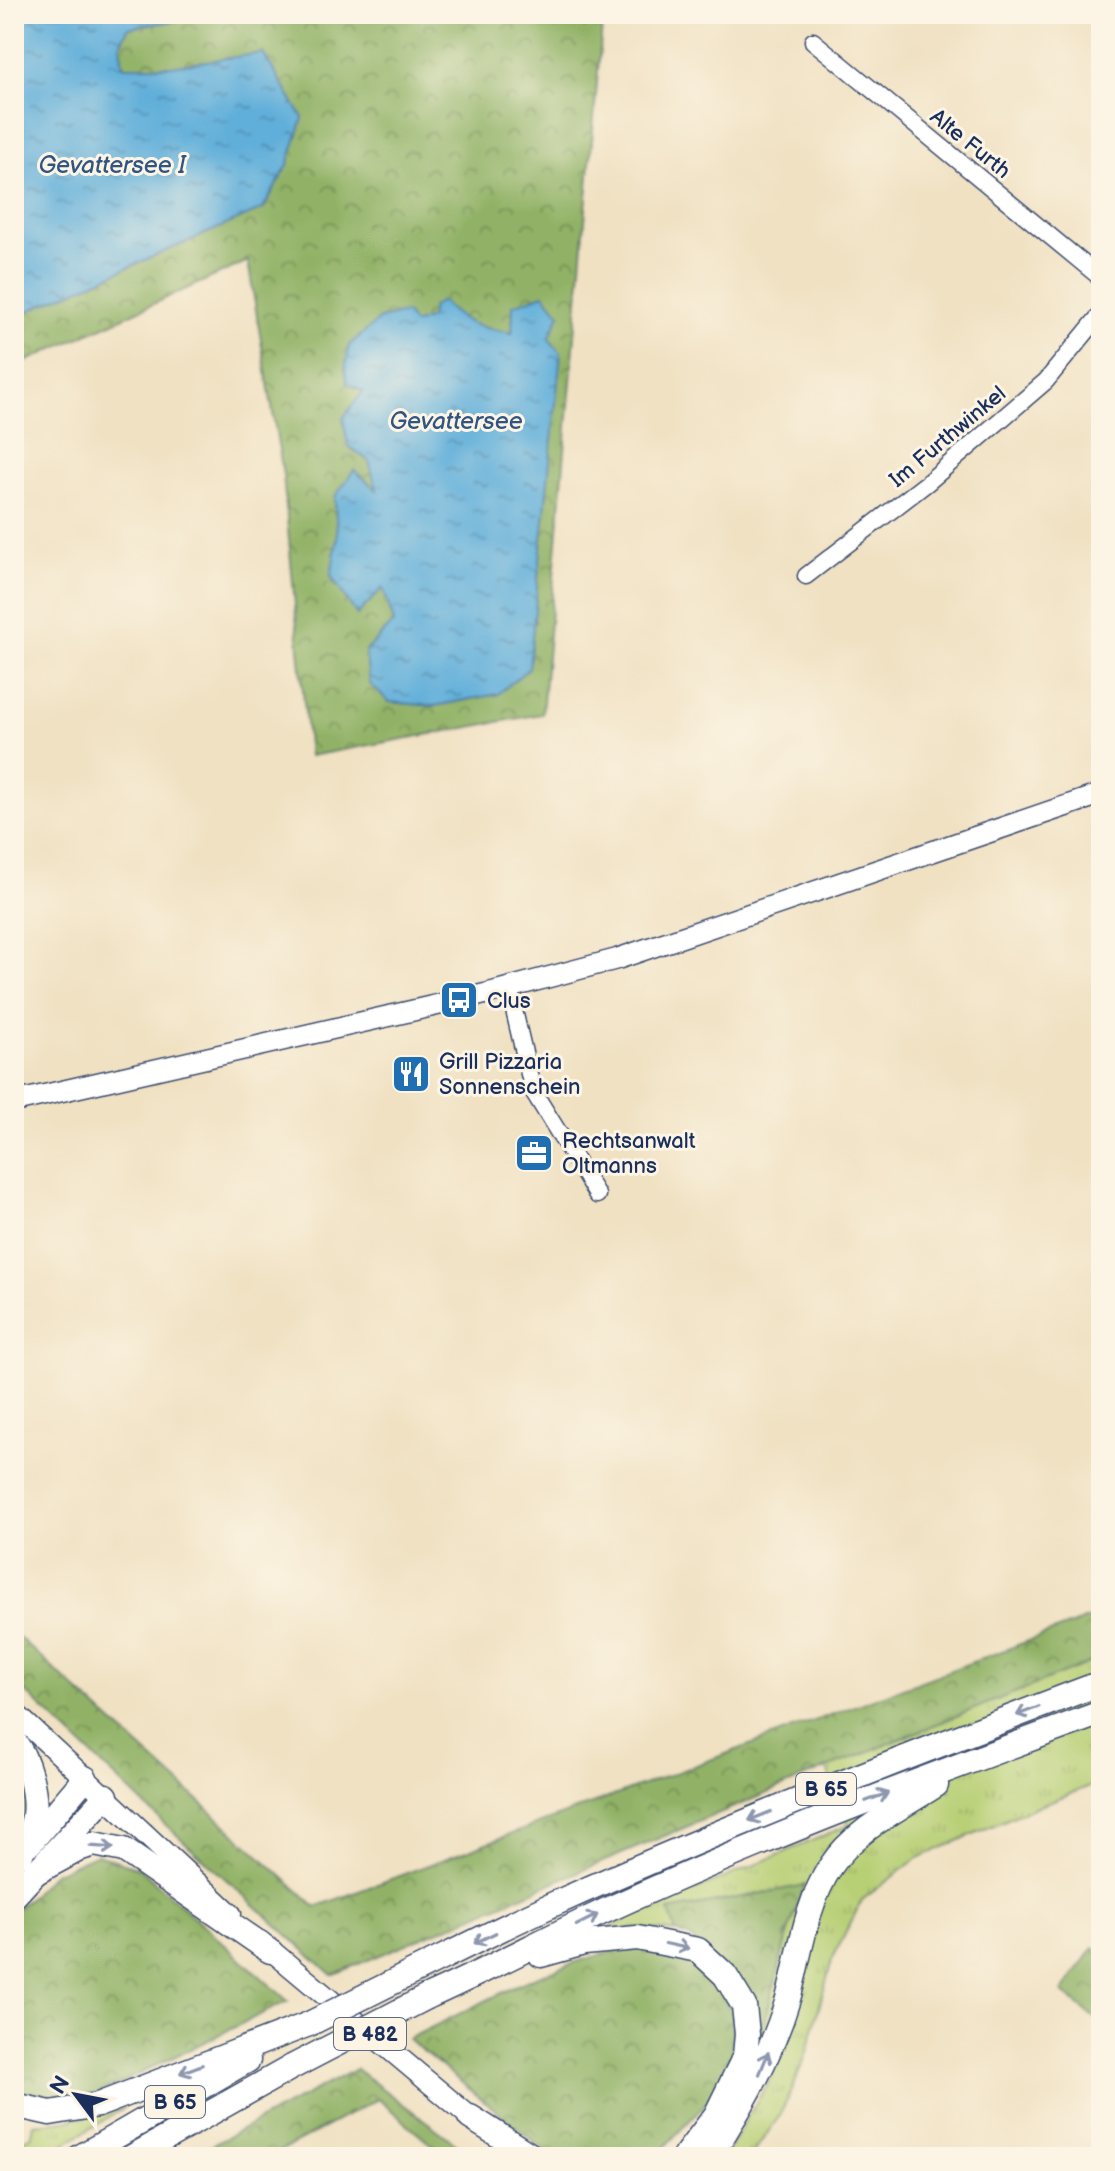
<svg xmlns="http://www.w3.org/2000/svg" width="1115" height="2171" font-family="'Balsamiq Sans',sans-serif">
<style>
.grass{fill:url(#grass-tufts);stroke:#697f69;stroke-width:2}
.forest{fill:url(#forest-crowns);stroke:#567062;stroke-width:2;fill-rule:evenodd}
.water{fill:url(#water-ripples);stroke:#3e6f9c;stroke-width:2}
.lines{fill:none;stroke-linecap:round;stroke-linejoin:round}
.minor-casing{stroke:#3b4a6d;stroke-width:19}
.major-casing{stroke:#3b4a6d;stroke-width:23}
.highway-casing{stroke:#3b4a6d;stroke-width:27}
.minor{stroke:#fff;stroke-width:16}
.major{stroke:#fff;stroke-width:20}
.highway{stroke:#fff;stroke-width:24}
.highway-bridge-casing{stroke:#3b4a6d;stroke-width:27;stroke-linecap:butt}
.highway-bridge{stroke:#fff;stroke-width:24}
.oneway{stroke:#8d97ae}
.labels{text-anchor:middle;stroke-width:6;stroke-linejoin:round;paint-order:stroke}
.shield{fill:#fcf5e5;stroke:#5e6a86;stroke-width:2}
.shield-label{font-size:20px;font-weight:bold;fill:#1b2f5e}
.street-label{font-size:22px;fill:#1b2f5e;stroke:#fcf5e5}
.poi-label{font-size:22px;fill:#1b2f5e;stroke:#fcf5e5;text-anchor:start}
.water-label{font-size:24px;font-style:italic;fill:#305583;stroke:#fcf5e5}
</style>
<defs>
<pattern id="grass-tufts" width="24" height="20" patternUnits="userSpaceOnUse" patternTransform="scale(2)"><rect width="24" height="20" fill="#b7cf74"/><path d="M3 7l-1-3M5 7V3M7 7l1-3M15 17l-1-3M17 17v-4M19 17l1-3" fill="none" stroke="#9db267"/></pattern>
<pattern id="forest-crowns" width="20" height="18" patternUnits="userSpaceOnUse" patternTransform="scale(2)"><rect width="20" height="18" fill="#91b266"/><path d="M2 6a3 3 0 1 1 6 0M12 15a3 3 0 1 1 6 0" fill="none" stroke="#769157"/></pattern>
<pattern id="water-ripples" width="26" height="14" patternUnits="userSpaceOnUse" patternTransform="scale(2)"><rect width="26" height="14" fill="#61afda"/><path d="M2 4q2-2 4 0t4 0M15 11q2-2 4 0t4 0" fill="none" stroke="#4f8fb4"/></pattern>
</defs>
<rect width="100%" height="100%" fill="#fcf5e5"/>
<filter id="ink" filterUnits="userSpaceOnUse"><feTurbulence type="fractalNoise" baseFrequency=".0125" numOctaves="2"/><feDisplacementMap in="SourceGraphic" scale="16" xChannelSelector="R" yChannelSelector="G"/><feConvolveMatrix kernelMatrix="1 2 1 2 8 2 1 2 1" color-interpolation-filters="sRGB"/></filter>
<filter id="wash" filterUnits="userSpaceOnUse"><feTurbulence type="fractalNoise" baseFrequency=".006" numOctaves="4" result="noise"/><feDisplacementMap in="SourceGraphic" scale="32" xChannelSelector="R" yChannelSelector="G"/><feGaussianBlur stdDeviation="1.8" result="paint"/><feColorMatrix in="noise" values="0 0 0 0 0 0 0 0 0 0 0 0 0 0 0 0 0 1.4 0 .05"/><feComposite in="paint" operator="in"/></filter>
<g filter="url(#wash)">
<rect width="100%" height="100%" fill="#f0e1c2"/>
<!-- grass -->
<g class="grass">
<polygon points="1101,1658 1101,1782 1035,1807 916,1859 862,1900 832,1960 806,2055 781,2114 750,2157 724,2157 769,2081 776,2062 756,2054 788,1932 805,1886 669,1911 676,1932 640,1929 602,1930 849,1825 827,1768"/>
<polygon points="124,2108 43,2157 14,2157 14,2145 32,2135 34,2124 64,2121"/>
</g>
<!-- forest -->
<g class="forest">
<path d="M219 14H603L542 714 309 756 283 475 248 261 14 367V317L262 209 171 66 123 67 120 45 128 28ZM441 302C463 326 481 327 512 333L498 694 434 706 389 702 365 652 394 622 383 587 357 615 331 576 337 539 335 497 378 492 369 461 348 446 343 418 414 324 431 318Z"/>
<polygon points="1101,1614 1101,1658 827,1768 332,1975 157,1817 14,1681 14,1633 316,1907"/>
<polygon points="14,1754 27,1804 14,1847"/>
<polygon points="97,1854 139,1868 288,2001 98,2094 32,2099 14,2095 14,1912 54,1873"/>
<polygon points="805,1885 788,1932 756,2054 754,2026 691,1938 676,1932 669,1911"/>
<polygon points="632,1946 670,1951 707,1971 732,2012 732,2059 710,2099 655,2157 553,2157 408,2039 528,1980 576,1962"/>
<polygon points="1094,1948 1101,1953 1101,2023 1062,1992"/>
<polygon points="356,2069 474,2157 447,2157 378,2099 269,2157 190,2157"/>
</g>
<!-- water -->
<g class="water">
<polygon points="14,14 219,14 128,28 120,45 123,66 171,66 263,53 303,118 288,165 263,209 14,317"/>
<path d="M544 294 560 314 549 339 561 353 529 668 498 694 434 706 389 702 370 684 365 652 394 622 383 588 357 615 331 576 337 539 335 497 354 470 377 490 369 461 348 446 343 418 363 391 347 383 345 370 349 345 380 319 405 313 414 324 430 318 432 307 441 301C463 325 481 328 512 333L513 305Z"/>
</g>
</g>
<g filter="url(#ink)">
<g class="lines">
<!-- minor casing -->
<g class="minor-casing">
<g id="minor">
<polyline points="813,41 1101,278"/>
<polyline points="806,576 927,483 1046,381 1101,314"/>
<polyline points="509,989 533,1091 597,1195"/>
</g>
</g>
<!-- major casing -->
<g class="major-casing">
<g id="major">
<polyline points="14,1102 485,994 617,959 1101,794"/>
<polyline points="14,1712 231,1914"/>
<polyline points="260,1941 481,2126"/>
</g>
</g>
<!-- highway casing -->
<g class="highway-casing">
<g id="highway">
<path d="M14 1741C28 1759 37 1793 34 1816 32 1829 25 1842 21 1854"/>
<polyline points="30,1843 85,1778"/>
<polyline points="31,1875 81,1848 94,1844 124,1850 270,1951"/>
<polyline points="14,1896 106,1796"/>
<polyline points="541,1955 584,1943 637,1938 698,1950 725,1975 744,2006 747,2034 745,2056 716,2115 684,2157"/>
<path d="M403 1977C454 1952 505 1926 556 1903 735 1823 918 1752 1101 1683"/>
<path d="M427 1997C488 1970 546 1938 607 1910 768 1836 934 1774 1101 1713"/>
<polyline points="14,2105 50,2113 98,2105 309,2024"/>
<polyline points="470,2117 533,2157"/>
<polyline points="80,2157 248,2060"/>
<polyline points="132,2157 292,2067"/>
<path d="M709 2157C742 2108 771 2056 788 1999 800 1956 805 1905 831 1866 854 1830 901 1808 936 1785"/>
</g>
</g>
<!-- minor -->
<use href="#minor" class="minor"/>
<!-- major -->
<use href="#major" class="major"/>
<!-- highway -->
<use href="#highway" class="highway"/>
<!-- highway-bridge casing -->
<g class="highway-bridge-casing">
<g id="highway-bridge">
<polyline points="309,2024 403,1977"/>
<polyline points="292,2067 427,1997"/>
</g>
</g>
<!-- highway-bridge -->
<use href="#highway-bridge" class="highway-bridge"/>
</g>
<!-- one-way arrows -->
<defs><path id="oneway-shaft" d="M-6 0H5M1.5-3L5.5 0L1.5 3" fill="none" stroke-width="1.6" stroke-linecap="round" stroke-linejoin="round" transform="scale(2)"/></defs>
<g class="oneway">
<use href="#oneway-shaft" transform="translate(1028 1711) rotate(159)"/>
<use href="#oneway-shaft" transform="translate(877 1797) rotate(-21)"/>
<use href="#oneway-shaft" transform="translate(760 1816) rotate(158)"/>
<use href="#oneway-shaft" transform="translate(102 1847) rotate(4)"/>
<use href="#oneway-shaft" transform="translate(587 1920) rotate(-27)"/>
<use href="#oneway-shaft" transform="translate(485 1938) rotate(154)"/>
<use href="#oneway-shaft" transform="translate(677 1946) rotate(12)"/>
<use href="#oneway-shaft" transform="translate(764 2063) rotate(-68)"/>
<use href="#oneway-shaft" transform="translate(191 2069) rotate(159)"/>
</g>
</g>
<!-- icons -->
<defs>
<g id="bus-square" transform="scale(2)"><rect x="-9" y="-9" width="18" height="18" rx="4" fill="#1f6fb2" stroke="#fcf5e5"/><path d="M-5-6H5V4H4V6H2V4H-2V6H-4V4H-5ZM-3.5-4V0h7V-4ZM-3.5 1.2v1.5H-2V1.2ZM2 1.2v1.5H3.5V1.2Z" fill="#fff"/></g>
<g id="restaurant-square" transform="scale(2)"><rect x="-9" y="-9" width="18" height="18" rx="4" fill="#1f6fb2" stroke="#fcf5e5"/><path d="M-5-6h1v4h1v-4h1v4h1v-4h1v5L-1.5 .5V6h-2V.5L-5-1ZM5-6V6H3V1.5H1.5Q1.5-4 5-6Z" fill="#fff"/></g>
<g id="office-square" transform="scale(2)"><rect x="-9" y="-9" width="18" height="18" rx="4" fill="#1f6fb2" stroke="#fcf5e5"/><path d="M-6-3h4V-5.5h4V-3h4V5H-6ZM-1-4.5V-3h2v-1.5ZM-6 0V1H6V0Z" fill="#fff"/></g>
</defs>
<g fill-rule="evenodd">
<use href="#bus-square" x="459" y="1000"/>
<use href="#restaurant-square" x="411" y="1074"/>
<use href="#office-square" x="534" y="1153"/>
</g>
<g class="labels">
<!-- shield labels -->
<g class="shield">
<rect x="796" y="1773" width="60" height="32" rx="6"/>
<rect x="334" y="2018" width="72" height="32" rx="6"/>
<rect x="145" y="2086" width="60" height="32" rx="6"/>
</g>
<g class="shield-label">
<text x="826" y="1796">B 65</text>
<text x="370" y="2041">B 482</text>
<text x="175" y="2109">B 65</text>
</g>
<!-- street labels -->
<g class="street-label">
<text transform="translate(971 143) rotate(39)" y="8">Alte Furth</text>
<text transform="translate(947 436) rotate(-40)" y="8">Im Furthwinkel</text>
</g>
<!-- poi labels -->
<g class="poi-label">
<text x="487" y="1008">Clus</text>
<text x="439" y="1069">Grill Pizzaria<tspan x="439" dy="25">Sonnenschein</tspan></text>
<text x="562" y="1148">Rechtsanwalt<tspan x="562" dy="25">Oltmanns</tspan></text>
</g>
<!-- water labels -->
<g class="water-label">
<text x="112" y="173">Gevattersee I</text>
<text x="456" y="429">Gevattersee</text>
</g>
</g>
<!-- margin -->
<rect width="1115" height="2171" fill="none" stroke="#fcf5e5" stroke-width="48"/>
<!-- north arrow -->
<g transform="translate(76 2095) rotate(302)" stroke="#fcf5e5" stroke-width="6" paint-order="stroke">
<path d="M0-6L14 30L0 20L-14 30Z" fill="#1b2f5e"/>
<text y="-12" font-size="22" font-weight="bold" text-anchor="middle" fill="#1b2f5e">N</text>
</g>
</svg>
